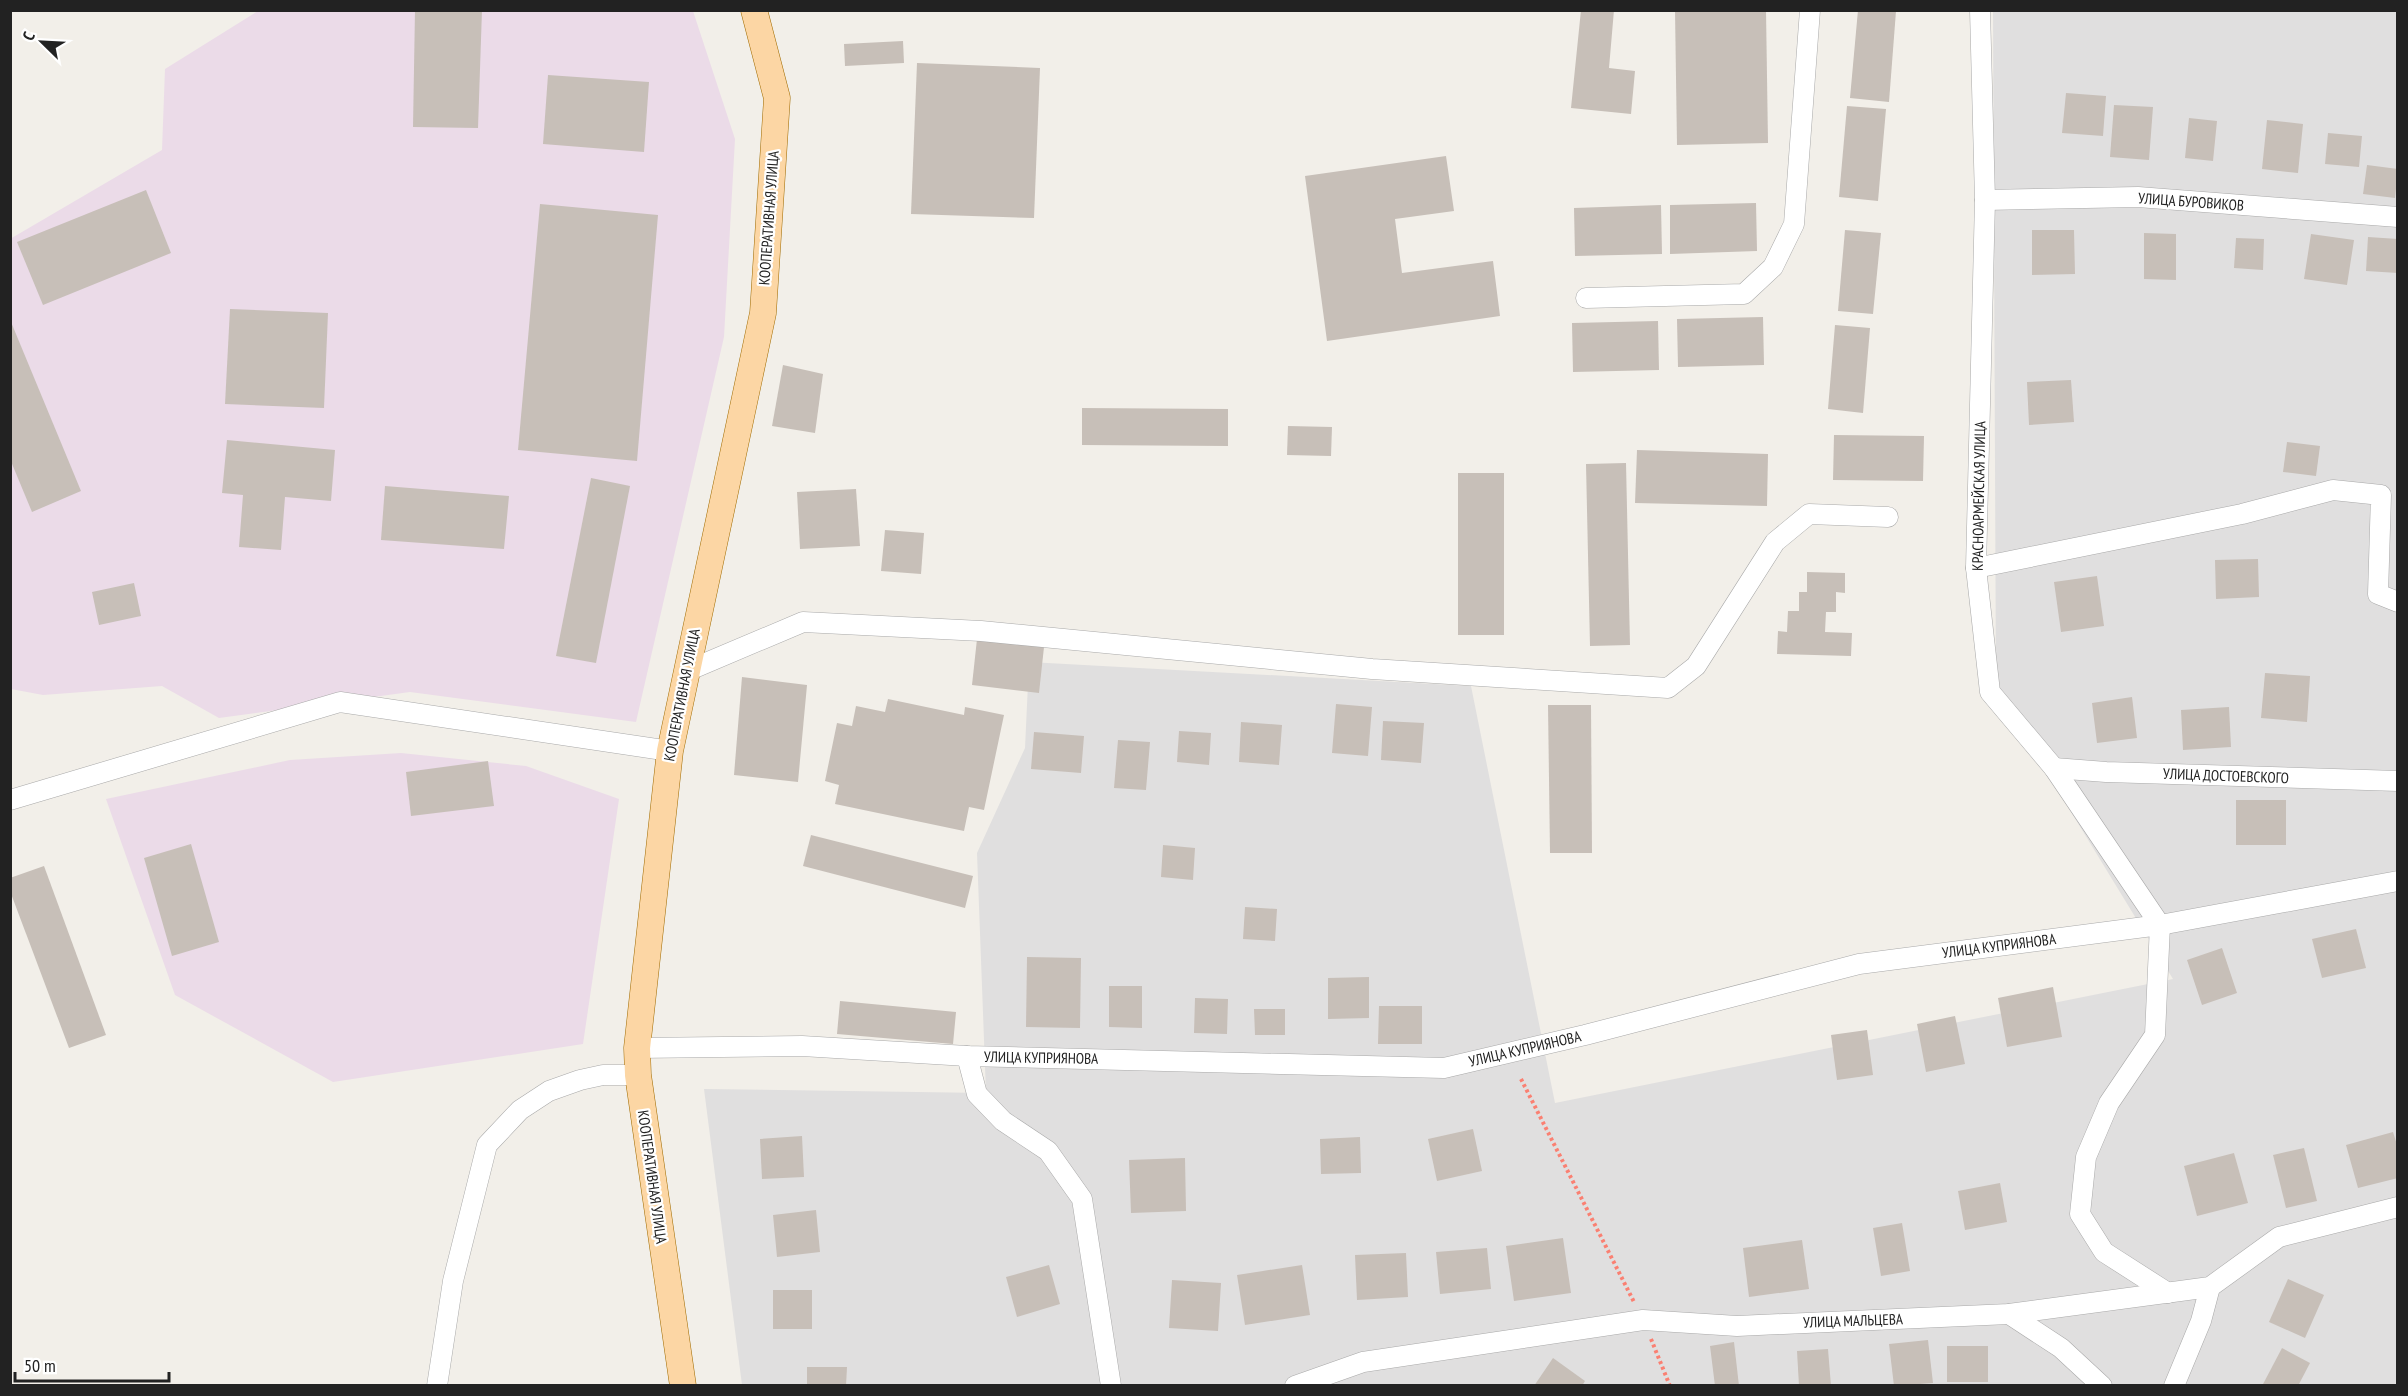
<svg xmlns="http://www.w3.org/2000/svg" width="2408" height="1396" font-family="'PT Sans Narrow',sans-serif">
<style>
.residential{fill:#e0dfdf}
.industrial{fill:#ebdbe8}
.building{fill:#c7bfb8}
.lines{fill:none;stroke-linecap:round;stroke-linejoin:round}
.minor-casing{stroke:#a9a9a9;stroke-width:21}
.major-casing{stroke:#a06b00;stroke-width:27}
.path{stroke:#fa8072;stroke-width:4;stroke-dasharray:3 3;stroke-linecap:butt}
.minor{stroke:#fff;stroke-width:20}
.major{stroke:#fcd6a4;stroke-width:26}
.labels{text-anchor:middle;stroke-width:4.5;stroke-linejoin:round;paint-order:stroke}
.street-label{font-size:15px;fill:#222;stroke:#fff}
</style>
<rect width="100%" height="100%" fill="#f2efe9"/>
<!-- residential -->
<polygon class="residential" points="1993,11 2397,11 2397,1385 742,1385 704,1089 986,1093 977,853 1025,748 1029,662 1471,686 1555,1103 2173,979 1996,689"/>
<!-- industrial -->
<g class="industrial">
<polygon points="258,11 693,11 735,139 724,337 636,722 410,692 219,718 162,686 43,695 11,689 10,239 162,150 165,69"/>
<polygon points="401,753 526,766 619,799 583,1044 333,1082 175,995 106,799 290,760"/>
</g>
<!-- building -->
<g class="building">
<polygon points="415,10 482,10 478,128 413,127"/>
<polygon points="1581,10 1614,10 1609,68 1635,71 1631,114 1571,108"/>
<polygon points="1675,10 1766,10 1768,143 1677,145"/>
<polygon points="1858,10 1896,11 1889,102 1850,98"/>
<polygon points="903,41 904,63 845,66 844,44"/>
<polygon points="917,63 1040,68 1034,218 911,214"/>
<polygon points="548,75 649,82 644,152 543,144"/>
<polygon points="2066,93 2106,96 2103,136 2062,133"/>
<polygon points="2114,105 2153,107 2149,160 2110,157"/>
<polygon points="1847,106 1886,109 1878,201 1839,197"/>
<polygon points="2189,118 2217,121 2213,161 2185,158"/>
<polygon points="2267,120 2303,124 2298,173 2262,169"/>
<polygon points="2328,133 2362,136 2359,167 2325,164"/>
<polygon points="1446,156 1454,211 1395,219 1402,273 1493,261 1500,316 1327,341 1305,176"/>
<polygon points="2367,165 2398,169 2395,198 2363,194"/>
<polygon points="146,190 171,253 43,305 17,242"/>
<polygon points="1756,203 1757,251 1670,254 1670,205"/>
<polygon points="540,204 658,215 637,461 518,450"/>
<polygon points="1661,205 1662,254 1575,256 1574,208"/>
<polygon points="1845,230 1881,233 1873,314 1838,311"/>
<polygon points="2032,230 2074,230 2075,274 2032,275"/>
<polygon points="2144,233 2176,234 2176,280 2144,279"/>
<polygon points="2311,234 2354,240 2347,285 2304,279"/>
<polygon points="2368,237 2398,239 2398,273 2366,271"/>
<polygon points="2236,238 2264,239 2263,270 2234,268"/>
<polygon points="230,309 328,313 324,408 225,404"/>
<polygon points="1763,317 1764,365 1678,367 1677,319"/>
<polygon points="1658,321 1659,370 1573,372 1572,323"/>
<polygon points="11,322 81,491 32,512 10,459"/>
<polygon points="1835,325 1870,328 1863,413 1828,409"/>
<polygon points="783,365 823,374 815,433 772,426"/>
<polygon points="2071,380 2074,422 2029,425 2027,382"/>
<polygon points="1082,408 1228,409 1228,446 1082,445"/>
<polygon points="1288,426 1332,427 1331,456 1287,455"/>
<polygon points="1834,435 1924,436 1923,481 1833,480"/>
<polygon points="227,440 335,450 331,501 285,497 281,550 239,547 243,495 222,493"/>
<polygon points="2287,442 2320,446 2316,476 2283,472"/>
<polygon points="1637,450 1768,454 1767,506 1635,503"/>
<polygon points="1626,463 1630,645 1590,646 1586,464"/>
<rect x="1458" y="473" width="46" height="162"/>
<polygon points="591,478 630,486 596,663 556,656"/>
<polygon points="385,486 509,496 504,549 381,540"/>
<polygon points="856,489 860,546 800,549 797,492"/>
<polygon points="885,530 924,533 921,574 881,571"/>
<polygon points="2258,559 2259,597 2216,599 2215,560"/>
<polygon points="1807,572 1845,573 1845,593 1836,592 1836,612 1826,612 1825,632 1852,633 1851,656 1777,654 1778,631 1787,632 1788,611 1799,611 1799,592 1807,592"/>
<polygon points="2097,576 2104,626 2061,632 2054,582"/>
<polygon points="134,583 141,616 99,625 92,592"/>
<polygon points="977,639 1044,647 1039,693 972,685"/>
<polygon points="2265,673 2310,676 2307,722 2261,718"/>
<polygon points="742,677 807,685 798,782 734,775"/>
<polygon points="2132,697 2137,738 2097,743 2092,703"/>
<polygon points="888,699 964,715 965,707 1004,715 984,810 969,807 964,831 835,804 839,785 825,781 837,723 852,726 856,706 885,712"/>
<polygon points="1336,704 1372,707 1368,756 1332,753"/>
<polygon points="1548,705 1591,705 1592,853 1550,853"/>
<polygon points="2229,707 2231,747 2183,750 2181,710"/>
<polygon points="1383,721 1424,723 1421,763 1381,760"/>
<polygon points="1241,722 1282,725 1279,765 1239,762"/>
<polygon points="1179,731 1211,733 1209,765 1177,762"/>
<polygon points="1034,732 1084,736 1081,773 1031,769"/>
<polygon points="1118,740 1150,742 1146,790 1114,788"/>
<polygon points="488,761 494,806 411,816 406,772"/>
<rect x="2236" y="800" width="50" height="45"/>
<polygon points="811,835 973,876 965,908 803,866"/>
<polygon points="191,844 219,942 172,956 144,858"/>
<polygon points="1163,845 1195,848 1193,880 1161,877"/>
<polygon points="44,866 106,1035 69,1048 10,891 10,878"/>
<polygon points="1245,907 1277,909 1275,941 1243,939"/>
<polygon points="2356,929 2366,968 2322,978 2312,939"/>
<polygon points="2222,948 2237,993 2202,1005 2187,960"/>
<polygon points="1027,957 1081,958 1080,1028 1026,1027"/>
<polygon points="1369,977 1369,1018 1328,1019 1328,978"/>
<polygon points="1109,986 1142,986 1142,1028 1109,1027"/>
<polygon points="2053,987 2062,1037 2007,1047 1998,998"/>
<polygon points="1195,998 1228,999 1227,1034 1194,1033"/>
<polygon points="840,1001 956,1012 953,1044 837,1034"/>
<polygon points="1379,1006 1422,1006 1422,1044 1378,1044"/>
<polygon points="1254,1009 1285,1009 1285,1035 1255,1035"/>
<polygon points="1955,1016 1965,1064 1926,1072 1917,1024"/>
<polygon points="1867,1030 1873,1075 1837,1080 1831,1035"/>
<polygon points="1473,1129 1482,1171 1437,1181 1428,1139"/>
<polygon points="2393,1132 2398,1148 2398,1178 2358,1188 2346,1145"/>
<polygon points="802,1136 804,1177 762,1179 760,1139"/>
<polygon points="1360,1137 1361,1173 1321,1174 1320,1139"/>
<polygon points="2304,1148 2317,1201 2286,1208 2273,1155"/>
<polygon points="2234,1153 2248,1203 2197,1216 2184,1166"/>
<polygon points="1185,1158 1186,1211 1131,1213 1129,1160"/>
<polygon points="2000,1183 2007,1222 1965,1230 1958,1191"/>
<polygon points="816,1210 820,1252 777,1257 773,1215"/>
<polygon points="1902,1223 1910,1271 1881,1276 1873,1228"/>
<polygon points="1563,1238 1571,1293 1514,1301 1506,1246"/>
<polygon points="1802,1240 1809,1289 1749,1297 1743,1248"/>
<polygon points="1487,1248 1491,1289 1440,1294 1436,1252"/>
<polygon points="1406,1253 1408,1297 1357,1300 1355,1255"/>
<polygon points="1049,1265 1060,1304 1017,1317 1006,1277"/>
<polygon points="1302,1265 1310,1315 1245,1325 1237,1275"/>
<polygon points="2288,1279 2324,1295 2305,1338 2269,1322"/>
<polygon points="1172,1280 1221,1283 1218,1331 1169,1328"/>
<rect x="773" y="1290" width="39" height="39"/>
<polygon points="1928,1340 1933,1383 1894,1386 1889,1344"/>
<polygon points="1734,1342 1739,1386 1715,1386 1710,1346"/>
<rect x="1947" y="1346" width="41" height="36"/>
<polygon points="2282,1348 2310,1363 2298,1386 2262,1386"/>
<polygon points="1828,1349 1831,1386 1799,1386 1797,1351"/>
<polygon points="1553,1358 1585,1381 1582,1386 1534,1386"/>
<polygon points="807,1367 847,1367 846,1386 807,1386"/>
</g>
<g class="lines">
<!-- minor casing -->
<g class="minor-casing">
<g id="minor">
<polyline points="1980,10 1985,200 1976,568 1990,692 2054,768 2160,925 2155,1035 2109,1103 2086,1157 2080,1214 2104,1252 2168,1293"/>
<polyline points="1985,200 2138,197 2398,217"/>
<polyline points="1586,298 1744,294 1773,267 1794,224 1810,10"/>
<polyline points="1976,568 2242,514 2333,490 2381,495 2378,594 2398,602"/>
<polyline points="687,671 803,622 981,631 1372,669 1668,688 1696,666 1775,542 1809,514 1888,517"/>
<polyline points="2054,768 2106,772 2398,781"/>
<polyline points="10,800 340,702 670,751"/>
<polyline points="637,1048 802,1046 967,1056 1444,1068 1585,1035 1859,964 2160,925 2398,881"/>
<polyline points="967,1056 977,1094 1003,1121 1048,1151 1082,1199 1111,1386"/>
<polyline points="2009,1314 2061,1348 2102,1386"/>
<polyline points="437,1386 453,1281 487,1145 520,1110 549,1091 580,1080 603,1075 638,1075"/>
<polyline points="1295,1386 1363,1362 1643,1320 1737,1326 2009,1314 2210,1287 2279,1237 2398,1207"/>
<polyline points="2174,1386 2201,1321 2210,1287"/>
</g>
</g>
<!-- major casing -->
<g class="major-casing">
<polyline id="major" points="683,1386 638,1075 637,1048 670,751 763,313 777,98 754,10"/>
</g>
<!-- path -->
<g class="path">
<polyline points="1521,1079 1634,1302"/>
<polyline points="1651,1339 1670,1386"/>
</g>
<!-- minor -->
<use href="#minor" class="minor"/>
<!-- major -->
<use href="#major" class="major"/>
</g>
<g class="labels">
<!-- street labels -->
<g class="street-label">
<text transform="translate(2191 202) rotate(4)" y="5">УЛИЦА БУРОВИКОВ</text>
<text transform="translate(769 218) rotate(-86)" y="5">КООПЕРАТИВНАЯ УЛИЦА</text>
<text transform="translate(1979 496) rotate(-89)" y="5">КРАСНОАРМЕЙСКАЯ УЛИЦА</text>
<text transform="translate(682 695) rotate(-79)" y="5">КООПЕРАТИВНАЯ УЛИЦА</text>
<text transform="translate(2226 776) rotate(2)" y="5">УЛИЦА ДОСТОЕВСКОГО</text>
<text transform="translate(1999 946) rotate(-7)" y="5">УЛИЦА КУПРИЯНОВА</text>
<text transform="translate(1525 1049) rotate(-13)" y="5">УЛИЦА КУПРИЯНОВА</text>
<text transform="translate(1041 1058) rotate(1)" y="5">УЛИЦА КУПРИЯНОВА</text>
<text transform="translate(652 1177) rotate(82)" y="5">КООПЕРАТИВНАЯ УЛИЦА</text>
<text transform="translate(1853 1321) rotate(-2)" y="5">УЛИЦА МАЛЬЦЕВА</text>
</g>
</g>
<!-- border -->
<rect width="2408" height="1396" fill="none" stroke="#222222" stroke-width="24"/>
<!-- north arrow -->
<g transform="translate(42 42) rotate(294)" stroke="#ffffff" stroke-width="4.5" paint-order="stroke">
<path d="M0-4.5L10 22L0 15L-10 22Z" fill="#222222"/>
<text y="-9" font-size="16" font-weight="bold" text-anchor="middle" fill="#222222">С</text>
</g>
<!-- scale -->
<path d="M15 1372v9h154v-9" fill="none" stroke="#222222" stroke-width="3"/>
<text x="24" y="1372" font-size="18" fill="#222222" stroke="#ffffff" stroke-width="4.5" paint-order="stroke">50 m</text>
</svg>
